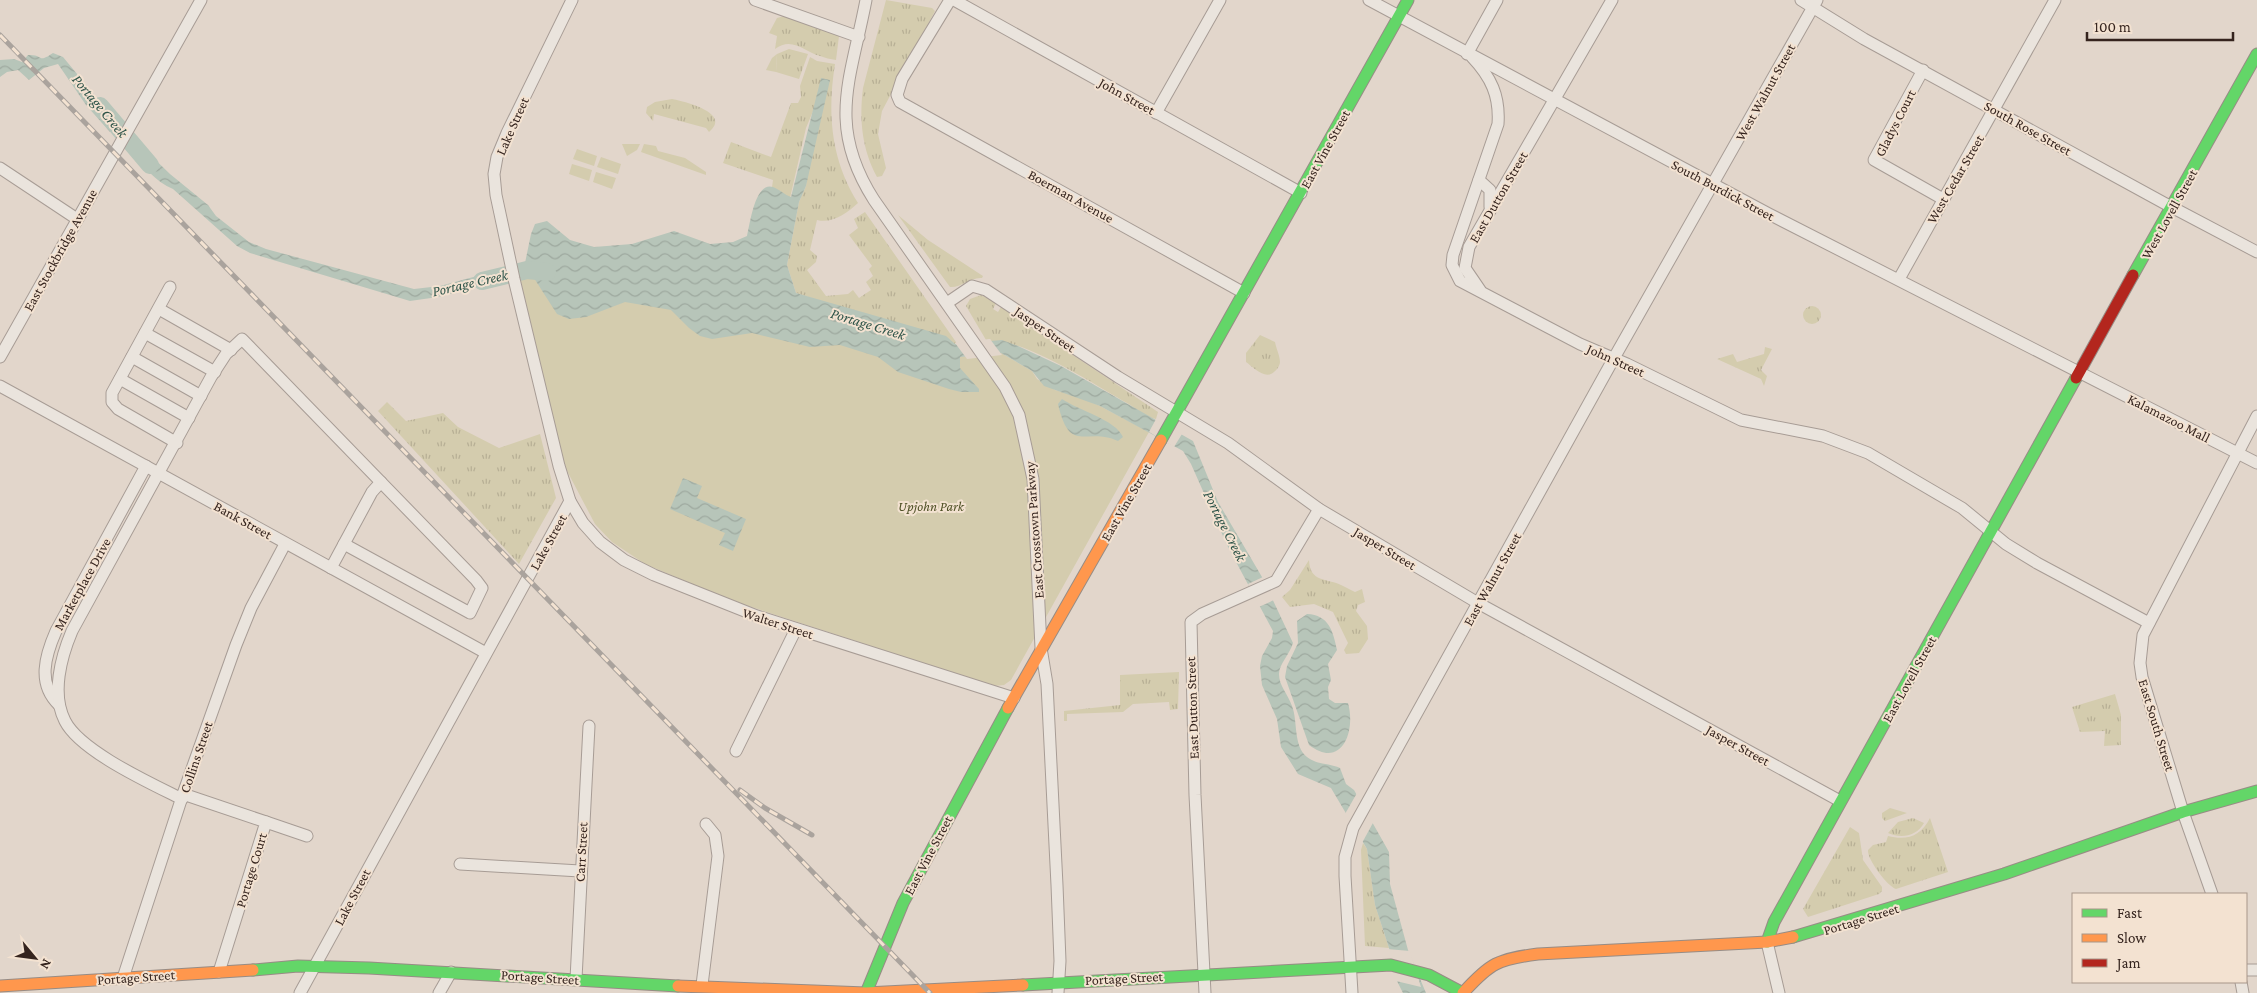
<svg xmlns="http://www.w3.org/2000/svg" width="2257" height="993" font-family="'Crimson Pro',serif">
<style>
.grass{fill:url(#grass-tufts)}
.green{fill:#d4ccae}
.water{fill:url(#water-waves)}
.pier{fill:#e2d6cb}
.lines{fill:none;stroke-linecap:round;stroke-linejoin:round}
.river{stroke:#b7c5b9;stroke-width:18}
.street-casing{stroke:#a79c95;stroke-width:13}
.fast-casing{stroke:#978c85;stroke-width:13}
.slow-casing{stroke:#978c85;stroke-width:13}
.jam-casing{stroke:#978c85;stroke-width:13}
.street{stroke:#eae4dd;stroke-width:11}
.fast{stroke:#63d668;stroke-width:11}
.slow{stroke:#ff974d;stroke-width:11}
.jam{stroke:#b3261e;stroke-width:11}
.rail-casing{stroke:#aaa39d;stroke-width:5}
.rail{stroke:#f3e2d1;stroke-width:3;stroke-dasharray:9;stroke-linecap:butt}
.labels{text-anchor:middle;stroke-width:4;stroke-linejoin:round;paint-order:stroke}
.street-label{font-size:14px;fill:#35241e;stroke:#f3e2d1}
.park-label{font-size:14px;font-style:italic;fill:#4e5025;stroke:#f3e2d1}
.water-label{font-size:15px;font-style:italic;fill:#2e5449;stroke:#f3e2d1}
</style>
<defs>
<pattern id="grass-tufts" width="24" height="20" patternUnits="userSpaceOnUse" patternTransform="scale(1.25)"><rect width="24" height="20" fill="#d4ccae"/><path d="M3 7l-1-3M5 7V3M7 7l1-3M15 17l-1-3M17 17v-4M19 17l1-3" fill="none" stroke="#b7af95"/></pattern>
<pattern id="water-waves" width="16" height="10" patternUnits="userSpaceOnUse" patternTransform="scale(1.25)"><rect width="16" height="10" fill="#b7c5b9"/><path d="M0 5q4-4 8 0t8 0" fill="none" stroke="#9ea99f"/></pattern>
</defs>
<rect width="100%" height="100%" fill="#e2d6cb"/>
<!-- grass -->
<g class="grass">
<path d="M886 0 932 8 935 11 882 111 878 134 886 168 882 176 877 177C862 149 859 120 863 88Z"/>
<path d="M784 16 839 36 836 60C830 59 825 58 820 56 805 52 792 36 775 49L777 36 769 33 777 18Z"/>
<polygon points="789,49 808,54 799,79 776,72 777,54"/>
<path d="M810 57 817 61 835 64C827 114 831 160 858 203 847 213 832 224 817 220L810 250 817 256 816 262 807 270 826 296 848 294 853 290 859 298 871 290 866 282 873 276 869 269 872 266 849 235 858 228 854 219 865 212 956 342 955 344 796 293 787 265 799 202 806 186 819 81 816 104 806 128 790 198 772 187 773 180 723 163 731 142 771 157 791 103H798L801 97 800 86Z"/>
<path d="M672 99C683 101 733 113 709 132L706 128 654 114 653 121 646 113 647 107 655 102Z"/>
<path d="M898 215 928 240 983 276 982 278C970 277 961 288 950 287Z"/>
<path d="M981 295 996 303 993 309 998 312 1001 307 1155 410 1158 412 1156 419C1148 418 1135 408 1127 403 1098 387 1022 337 992 342L990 339 986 340 966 306 970 299Z"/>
<circle cx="1812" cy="315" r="9"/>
<path d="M1260 335 1275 342C1276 348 1280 356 1280 362 1280 365 1277 370 1274 372 1265 380 1254 368 1246 362V353Z"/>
<polygon points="1765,347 1772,349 1761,370 1767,376 1764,386 1761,379 1717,359 1733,354 1737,362 1764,354"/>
<polygon points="387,402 406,421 443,413 458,427 499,448 540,434 556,498 519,564 378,411"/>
<path d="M1309 560C1310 583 1327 578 1341 585 1346 587 1350 590 1355 592L1362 589 1365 602 1358 605 1356 611 1367 626 1368 639 1359 653 1346 654 1344 650 1348 643 1333 612 1314 604 1290 607 1282 597 1290 590Z"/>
<polygon points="1179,672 1178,709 1170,710 1169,702 1133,704 1123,712 1067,714 1067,721 1064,721 1064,711 1120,705 1120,675"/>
<polygon points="2115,694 2121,715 2121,745 2104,746 2105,731 2080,732 2072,707"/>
<polygon points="1890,808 1907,813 1885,821 1882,818 1882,813"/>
<path d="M1913 818 1924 823C1917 836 1901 839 1888 833L1898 822Z"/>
<path d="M1930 818 1948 872 1896 889C1887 886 1867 859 1868 850L1873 845 1886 842 1888 836C1907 841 1921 836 1930 818Z"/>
<polygon points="1850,827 1859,833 1863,860 1882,887 1882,891 1879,894 1808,917 1803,909"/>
<polygon points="1363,843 1367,849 1375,905 1389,948 1365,946 1361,850"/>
</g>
<!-- green -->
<g class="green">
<polygon points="777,54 776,72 766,70 772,58"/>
<polygon points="622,144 640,144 637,150 627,156"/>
<polygon points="644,144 656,146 658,151 685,158 706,172 706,175 641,152"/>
<polygon points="577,149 597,156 594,166 573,159"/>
<polygon points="601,157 621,164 618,174 597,167"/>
<polygon points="572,164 592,170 589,181 569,174"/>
<polygon points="596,172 616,178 612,189 593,182"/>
<polygon points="527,274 599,286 959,357 1001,353 1032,371 1037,379 1055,390 1080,397 1100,406 1149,432 1011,680 1004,685 994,686 730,600 645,564 612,542 595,524 565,467 520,278"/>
</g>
<!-- water -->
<g class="water">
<path d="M53 53 63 57 116 121 110 132 86 105 58 64 44 68 29 80 18 70 7 72 0 77V60L14 59 22 62 28 55C44 54 37 64 53 53Z"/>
<path d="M821 78 830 80 806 186 799 202 787 265 796 293 946 336 955 344 1002 340 1018 346 1061 366 1193 441 1218 502 1262 577 1293 643C1290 654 1279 664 1279 674 1279 686 1288 694 1292 706 1298 721 1293 746 1307 757 1317 765 1329 763 1340 768L1346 784 1354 790 1389 852 1390 884 1408 950 1426 993H1403L1397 981 1389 948 1375 905 1367 849 1331 788 1298 774 1281 747 1277 719 1262 685 1260 666 1262 656 1272 638 1273 631 1227 545 1191 464 1183 451 1100 406 1044 386 1032 371 1001 353 960 357V368L979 389V392H961L949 389 898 372 878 357 840 345 810 347 752 333 712 339 700 336 689 328 671 310 625 302 586 317 569 319 557 314 532 275 524 276 522 264 525 263 531 234 535 224 547 221 570 240 594 247 632 244 674 231 710 244 733 242 747 236C750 224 755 181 773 187 779 189 785 195 791 197Z"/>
<path d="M138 143 170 174 208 205 216 216 249 242 266 249 414 289 440 286 503 269 505 280 438 297 410 301 250 253 237 246 173 189C156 182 142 166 133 150Z"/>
<path d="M1062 399C1078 410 1116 420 1123 437L1118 441C1086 426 1070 456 1058 404Z"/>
<polygon points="683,478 702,486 697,498 746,519 733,551 719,545 725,533 670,509"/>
<path d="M1307 614C1329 615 1333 631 1337 650L1328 664 1331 680 1328 687 1329 699 1335 703H1348C1356 731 1342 770 1309 745L1285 677 1287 666 1298 643 1297 621Z"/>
</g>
<!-- pier -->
<g class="pier">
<polygon points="990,339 1002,355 967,359 955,343"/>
<polygon points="1156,419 1182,434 1174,447 1149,432"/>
<polygon points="1263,577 1274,600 1259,607 1248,584"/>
<polygon points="1357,793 1374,821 1362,843 1345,814"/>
<polygon points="1387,949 1410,951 1421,987 1396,981"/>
</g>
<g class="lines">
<!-- river -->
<g class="river">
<polyline points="100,106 150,165"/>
<polyline points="482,281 527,270 547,272"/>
</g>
<!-- street casing -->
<g class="street-casing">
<g id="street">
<polyline points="755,0 859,37"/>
<path d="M866 0C851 79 826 125 874 200L1005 387 1019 415 1033 479 1041 648 1047 684 1057 885 1060 961 1058 993"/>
<polyline points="950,0 902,79 897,95 900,102 1244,293"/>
<polyline points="954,0 1301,193"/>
<polyline points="1369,0 1769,214 2257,463"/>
<polyline points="1801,0 1864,39 2164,203 2257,252"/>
<polyline points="1467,54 1497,0"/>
<path d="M1472 57C1491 77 1500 96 1498 124L1453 255 1452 265 1460 281 1580 344 1627 364 1741 420 1823 436 1868 453 1962 508 2006 544 2037 563 2149 623"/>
<polyline points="1923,70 1874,160 1943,199"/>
<polyline points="1156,113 1220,0"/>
<polyline points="0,168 77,219"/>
<polyline points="1479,180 1490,190 1490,207"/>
<polyline points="1899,279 2055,0"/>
<polyline points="170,287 112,393 112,402 118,409 177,443"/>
<polyline points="1480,290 1465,268 1469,247 1612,0"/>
<polyline points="947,303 972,286 986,290 1118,377 1228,443 1319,509 1478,603 1840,801"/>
<polyline points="159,309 231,350"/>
<polyline points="145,333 215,372"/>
<polyline points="0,357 201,0"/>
<polyline points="132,357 201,396"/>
<polyline points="120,379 189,418"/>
<polyline points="0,386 486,653"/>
<polyline points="570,501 583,523 600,542 624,560 654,575 757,616 1014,698"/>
<polyline points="331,568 372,492 381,482"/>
<path d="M59 705C37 684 45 656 56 631L146 466"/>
<polyline points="736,751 796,629"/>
<polyline points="183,794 266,822 219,972"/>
<path d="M182 799C150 783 80 751 65 721 51 694 61 657 72 631L211 377 226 354 242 339 476 580 482 588 470 613 344 544"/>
<polyline points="266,822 307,836"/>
<polyline points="460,864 580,871"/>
<polyline points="2212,894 2183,812 2142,677 2140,663 2143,635 2257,416"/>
<polyline points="1767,942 1779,993"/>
<polyline points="2246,970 2257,970"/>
<polyline points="123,978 183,794 236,645 251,608 285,544"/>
<polyline points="576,979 589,726"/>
<polyline points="2241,982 2243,993"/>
<polyline points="702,985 718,856 715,835 706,824"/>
<polyline points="300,993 570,501 559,466 514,279 496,195 494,174 497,157 507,133 572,0"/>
<polyline points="439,993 451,972"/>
<polyline points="1205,993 1195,795 1191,622 1202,614 1276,581 1319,509"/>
<polyline points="1352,993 1345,876 1345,857 1353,828 1614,358 1817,0"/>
</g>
</g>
<!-- fast casing -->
<g class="fast-casing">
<g id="fast">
<polyline points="2133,275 2257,54"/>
<polyline points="1161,440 1408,0"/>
<polyline points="1793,937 2004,874 2183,812 2257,791"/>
<polyline points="1767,942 1774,922 2076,378"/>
<polyline points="253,970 298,966 369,968 678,986"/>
<polyline points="1023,985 1391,965 1429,975 1463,993"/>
<polyline points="866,993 903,903 1008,708"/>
</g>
</g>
<!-- slow casing -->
<g class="slow-casing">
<g id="slow">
<polyline points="1008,708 1161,440"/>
<polyline points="0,986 253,970"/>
<polyline points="678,986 866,993 1023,985"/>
<path d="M1463 993C1490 963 1498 959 1538 954L1767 942 1793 937"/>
</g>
</g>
<!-- jam casing -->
<g class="jam-casing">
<polyline id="jam" points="2076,378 2133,275"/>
</g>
<!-- street -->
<use href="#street" class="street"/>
<!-- fast -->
<use href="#fast" class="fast"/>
<!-- slow -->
<use href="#slow" class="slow"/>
<!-- jam -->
<use href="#jam" class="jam"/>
<!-- rail casing -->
<g class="rail-casing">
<g id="rail">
<polyline points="0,35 930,993"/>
<polyline points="740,790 765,808 812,835"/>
</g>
</g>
<!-- rail -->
<use href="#rail" class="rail"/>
</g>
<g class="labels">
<!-- street labels -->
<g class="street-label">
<text transform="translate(1765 92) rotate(-61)" y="5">West Walnut Street</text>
<text transform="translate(1127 96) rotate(29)" y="5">John Street</text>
<text transform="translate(1895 123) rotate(-63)" y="5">Gladys Court</text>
<text transform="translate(512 126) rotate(-66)" y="5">Lake Street</text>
<text transform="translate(2028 128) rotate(29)" y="5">South Rose Street</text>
<text transform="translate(1325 149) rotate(-61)" y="5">East Vine Street</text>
<text transform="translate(1955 179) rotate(-60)" y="5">West Cedar Street</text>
<text transform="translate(1723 190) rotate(28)" y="5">South Burdick Street</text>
<text transform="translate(1071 196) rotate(29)" y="5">Boerman Avenue</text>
<text transform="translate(1498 197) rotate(-60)" y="5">East Dutton Street</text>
<text transform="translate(2169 214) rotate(-61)" y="5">West Lovell Street</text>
<text transform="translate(60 250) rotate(-61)" y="5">East Stockbridge Avenue</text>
<text transform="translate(1045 329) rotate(34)" y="5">Jasper Street</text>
<text transform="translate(1616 360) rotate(24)" y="5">John Street</text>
<text transform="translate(2169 418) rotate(27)" y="5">Kalamazoo Mall</text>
<text transform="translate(1126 502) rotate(-60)" y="5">East Vine Street</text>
<text transform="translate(243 520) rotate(29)" y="5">Bank Street</text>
<text transform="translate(1034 530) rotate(-94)" y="5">East Crosstown Parkway</text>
<text transform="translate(548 542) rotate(-61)" y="5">Lake Street</text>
<text transform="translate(1385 548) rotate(31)" y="5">Jasper Street</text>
<text transform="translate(1492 579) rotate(-61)" y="5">East Walnut Street</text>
<text transform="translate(82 584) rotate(-61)" y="5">Marketplace Drive</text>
<text transform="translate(778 623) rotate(18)" y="5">Walter Street</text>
<text transform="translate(1909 679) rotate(-61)" y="5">East Lovell Street</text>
<text transform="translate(1192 708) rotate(-92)" y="5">East Dutton Street</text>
<text transform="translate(2157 725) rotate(73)" y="5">East South Street</text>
<text transform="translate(1738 745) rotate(29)" y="5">Jasper Street</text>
<text transform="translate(196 757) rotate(-71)" y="5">Collins Street</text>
<text transform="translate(581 852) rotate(-87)" y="5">Carr Street</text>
<text transform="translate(928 855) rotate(-62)" y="5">East Vine Street</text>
<text transform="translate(251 870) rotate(-73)" y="5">Portage Court</text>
<text transform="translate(352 897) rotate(-62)" y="5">Lake Street</text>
<text transform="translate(1861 919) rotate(-17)" y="5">Portage Street</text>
<text transform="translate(136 977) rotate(-4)" y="5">Portage Street</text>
<text transform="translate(540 977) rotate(4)" y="5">Portage Street</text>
<text transform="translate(1124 978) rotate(-3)" y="5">Portage Street</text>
</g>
<!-- park labels -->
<g class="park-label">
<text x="931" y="511">Upjohn Park</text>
</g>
<!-- water labels -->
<g class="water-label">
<text transform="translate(100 106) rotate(50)" y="5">Portage Creek</text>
<text transform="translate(470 283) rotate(-13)" y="5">Portage Creek</text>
<text transform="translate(868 324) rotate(17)" y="5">Portage Creek</text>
<text transform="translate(1225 526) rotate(63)" y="5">Portage Creek</text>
</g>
</g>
<!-- legend -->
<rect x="2072" y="893" width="175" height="90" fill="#f3e2d1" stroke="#a79689"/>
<rect x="2082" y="909" width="25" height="8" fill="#63d668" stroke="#a79689"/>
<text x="2117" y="918" font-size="15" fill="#35241e">Fast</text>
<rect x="2082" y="934" width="25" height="8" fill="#ff974d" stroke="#a79689"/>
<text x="2117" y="943" font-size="15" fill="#35241e">Slow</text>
<rect x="2082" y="959" width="25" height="8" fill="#b3261e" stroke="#a79689"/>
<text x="2117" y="968" font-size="15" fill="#35241e">Jam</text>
<!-- north arrow -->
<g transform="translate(35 958) rotate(119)" stroke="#f3e2d1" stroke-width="4" paint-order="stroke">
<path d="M0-4L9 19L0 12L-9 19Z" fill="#35241e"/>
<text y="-8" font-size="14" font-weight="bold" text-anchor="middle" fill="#35241e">N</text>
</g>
<!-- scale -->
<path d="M2087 32v8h146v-8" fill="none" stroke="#35241e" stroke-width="2.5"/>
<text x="2094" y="32" font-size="15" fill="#35241e" stroke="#f3e2d1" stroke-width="4" paint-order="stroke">100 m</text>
</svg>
